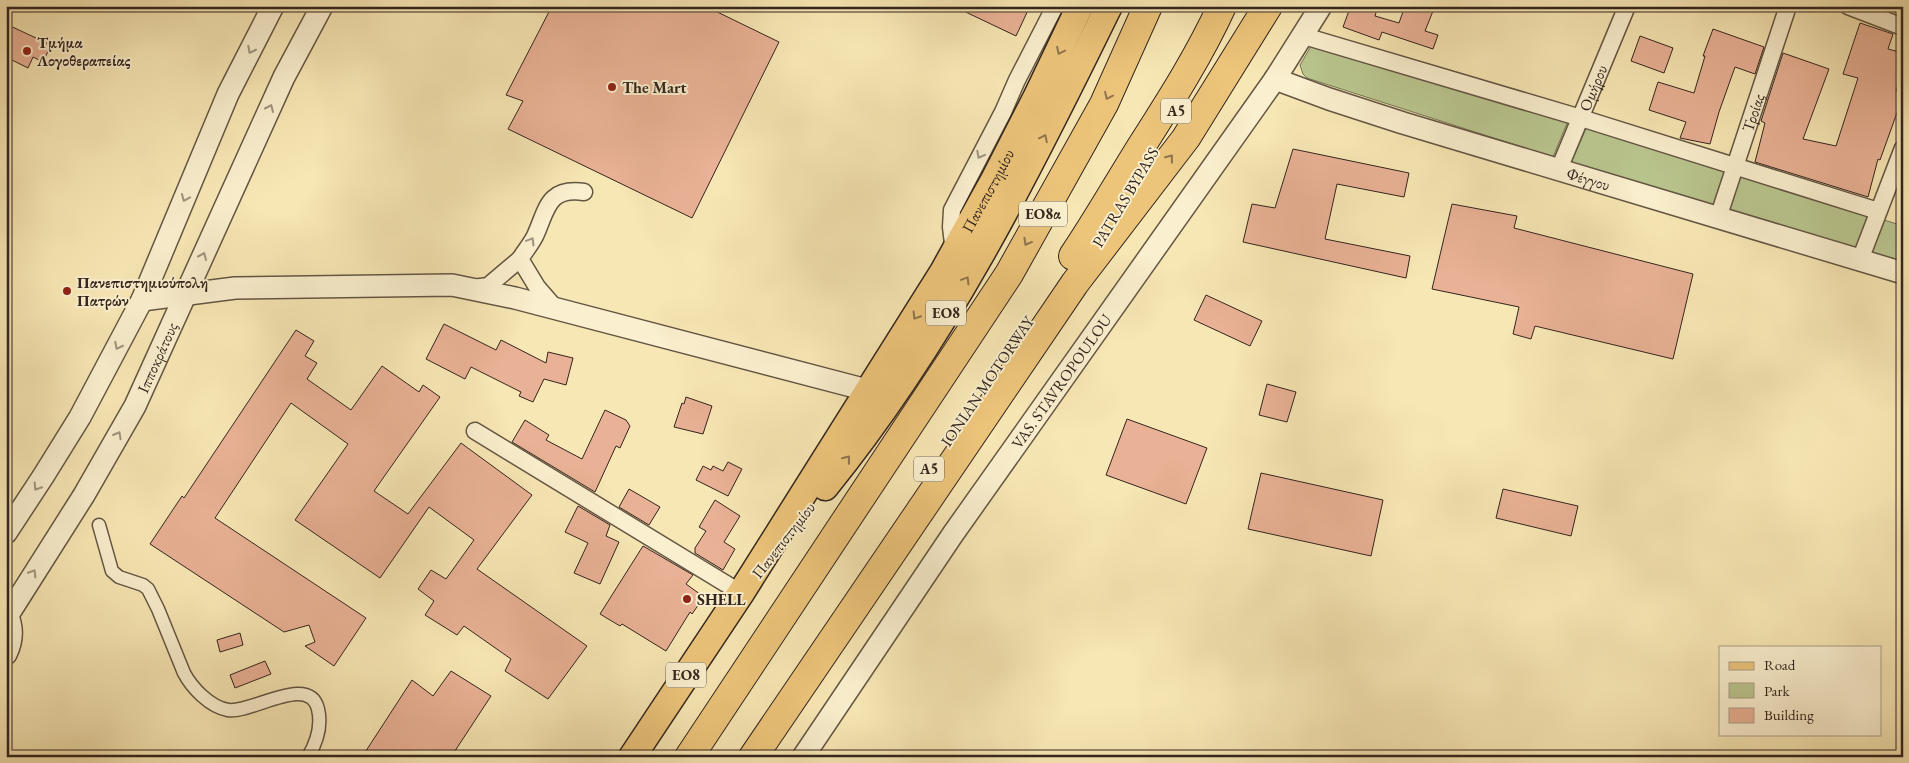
<svg xmlns="http://www.w3.org/2000/svg" width="1909" height="763" font-family="'EB Garamond',serif">
<style>
.green{fill:#bac68f;stroke:#767656}
.building{fill:#e9b195;stroke:#33251e}
.lines{fill:none;stroke-linecap:round;stroke-linejoin:round}
.pedestrian-casing{stroke:#645644;stroke-width:15}
.minor-casing{stroke:#645644;stroke-width:19}
.tertiary-casing{stroke:#645644;stroke-width:24}
.primary-casing{stroke:#33251e;stroke-width:29}
.motorway-casing{stroke:#33251e;stroke-width:30}
.pedestrian{stroke:#faefce;stroke-width:12}
.minor{stroke:#faefce;stroke-width:16}
.tertiary{stroke:#faefce;stroke-width:21}
.primary{stroke:#ecc47a;stroke-width:26}
.motorway{stroke:#ecc47a;stroke-width:28}
.oneway{stroke:#a0947f}
.oneway2{stroke:#90744c}
.poi-dot{fill:#8f2418;stroke:#faefce;stroke-width:2}
.labels{text-anchor:middle;stroke-width:4;stroke-linejoin:round;paint-order:stroke}
.shield{fill:#faefce;stroke:#6f6253;stroke-width:1}
.shield-label{font-size:15px;font-weight:bold;fill:#33251e}
.poi-label{font-size:16px;font-weight:bold;fill:#33251e;stroke:#faefce;text-anchor:start}
.street-label{font-size:16px;fill:#33251e;stroke:#faefce}
</style>
<rect width="100%" height="100%" fill="#f7e7b4"/>
<filter id="stains"><feTurbulence type="fractalNoise" baseFrequency=".004" numOctaves="4"/><feColorMatrix values="0 0 0 0 .2 0 0 0 0 .09 0 0 0 0 .02 0 0 0 .5 -.17"/></filter>
<radialGradient id="worn" r=".72"><stop offset=".6" stop-color="#630" stop-opacity="0"/><stop offset="1" stop-color="#630" stop-opacity=".3"/></radialGradient>
<!-- green -->
<g class="green">
<polygon points="1313,43 1568,121 1553,157 1307,78 1303,74 1300,65"/>
<polygon points="1587,126 1725,172 1714,208 1571,163"/>
<polygon points="1738,174 1870,213 1856,251 1727,213"/>
<polygon points="1884,220 1903,226 1903,266 1870,256"/>
</g>
<!-- building -->
<g class="building">
<polygon points="552,6 705,6 779,42 692,218 508,129 523,101 506,95"/>
<polygon points="953,6 1030,6 1016,36"/>
<polygon points="1356,6 1378,6 1375,16 1399,23 1405,6 1435,6 1425,31 1438,35 1433,49 1382,32 1379,40 1343,27 1350,8 1356,10"/>
<polygon points="1860,23 1893,34 1888,49 1903,53 1903,69 1896,91 1903,94 1903,96 1880,160 1878,159 1868,197 1755,162 1765,123 1761,121 1783,53 1829,69 1803,139 1836,146 1858,78 1843,74"/>
<polygon points="6,24 51,45 43,62 33,57 28,68 6,57"/>
<polygon points="1713,29 1764,47 1755,74 1735,67 1719,112 1710,144 1680,138 1686,122 1649,110 1658,82 1694,93 1705,56 1703,56"/>
<polygon points="1640,36 1673,48 1664,73 1631,61"/>
<polygon points="1293,149 1409,173 1404,197 1337,184 1325,239 1410,256 1406,278 1243,242 1252,204 1275,208"/>
<polygon points="1452,204 1517,216 1514,228 1693,274 1673,359 1535,326 1531,339 1513,334 1519,307 1432,289"/>
<polygon points="1206,295 1262,321 1250,346 1194,320"/>
<polygon points="444,324 496,350 501,340 546,363 548,352 573,358 566,385 544,379 533,402 519,396 521,392 471,367 465,379 426,359"/>
<polygon points="296,330 314,341 305,356 317,363 307,379 351,410 382,366 419,392 423,385 440,397 374,491 408,514 461,443 532,495 477,569 587,646 548,699 505,671 511,659 464,626 457,635 425,615 434,601 418,589 431,570 446,579 474,540 429,507 380,578 295,520 348,444 291,403 215,518 366,618 334,666 305,646 315,642 309,625 284,632 150,544 182,496 184,498"/>
<polygon points="1267,384 1296,392 1287,422 1259,415"/>
<polygon points="686,397 712,406 703,434 674,427 682,403 684,404"/>
<polygon points="605,410 626,420 630,426 620,448 616,446 595,492 512,442 525,420 549,435 546,440 582,459"/>
<polygon points="1127,419 1207,448 1186,504 1106,475"/>
<polygon points="728,462 742,469 728,496 696,480 703,466 711,470 713,466 723,471"/>
<polygon points="1261,473 1383,500 1371,556 1248,529"/>
<polygon points="629,489 660,507 649,525 619,507"/>
<polygon points="1503,489 1578,506 1571,536 1496,518"/>
<polygon points="715,500 740,516 724,542 735,549 723,570 695,553 695,548 706,531 699,527"/>
<polygon points="578,506 610,525 606,536 619,542 600,584 574,573 588,543 565,532"/>
<polygon points="643,546 693,575 686,584 704,597 692,614 690,612 666,651 622,624 620,626 600,614"/>
<polygon points="240,633 243,645 220,652 217,640"/>
<polygon points="265,661 271,674 235,688 230,675"/>
<polygon points="451,671 491,696 451,757 362,757 412,680 433,696"/>
</g>
<g class="lines">
<!-- pedestrian casing -->
<g class="pedestrian-casing">
<path id="pedestrian" d="M99 525 112 571 119 577 143 585 148 589 158 609 184 673C192 688 210 707 228 710 251 714 309 673 318 709 322 726 317 742 308 757"/>
</g>
<!-- minor casing -->
<g class="minor-casing">
<g id="minor">
<polyline points="1848,6 1903,27"/>
<polyline points="1304,36 1581,118 1878,211"/>
<path id="s1" d="M1559 169 1627 6"/>
<path id="s2" d="M1718 218 1788 6"/>
<polyline points="954,252 951,227 952,210 1003,112 1017,80 1055,6"/>
<polyline points="1860,260 1903,148"/>
<polyline points="473,288 488,286 520,259"/>
<path d="M557 310 537 287 520 259C525 251 531 244 535 236 547 210 547 187 584 192"/>
<polyline points="475,431 741,593"/>
</g>
</g>
<!-- tertiary casing -->
<g class="tertiary-casing">
<g id="tertiary">
<path id="s3" d="M1275 79 1329 99 1403 123 1903 273"/>
<polyline points="142,300 235,288 452,285 515,298 882,394"/>
<polyline points="6,533 44,475 80,417 142,300 228,94 273,6"/>
<path d="M6 612C13 626 13 640 6 654"/>
<path id="s4" d="M8 615 84 495 135 406 284 77 322 6"/>
<path id="s5" d="M803 757 953 534 1275 79 1321 6"/>
</g>
</g>
<!-- primary casing -->
<g class="primary-casing">
<g id="primary">
<path d="M825 487C943 342 1027 174 1109 6"/>
<path id="s6" d="M632 757 741 593 943 272 995 178 1036 98 1080 6"/>
</g>
</g>
<!-- motorway casing -->
<g class="motorway-casing">
<g id="motorway">
<path d="M1073 256C1098 219 1120 180 1144 142 1172 98 1200 54 1222 6"/>
<polyline points="689,757 1009,274 1104,104 1148,6"/>
<polyline points="753,757 1075,283 1186,138 1268,6"/>
</g>
</g>
<!-- pedestrian -->
<use href="#pedestrian" class="pedestrian"/>
<!-- minor -->
<use href="#minor" class="minor"/>
<!-- tertiary -->
<use href="#tertiary" class="tertiary"/>
<!-- primary -->
<use href="#primary" class="primary"/>
<!-- motorway -->
<use href="#motorway" class="motorway"/>
</g>
<!-- one-way arrows -->
<defs><path id="oneway-chevron" d="M-2-3.5L2.5 0L-2 3.5" fill="none" stroke-width="1.6" stroke-linecap="round" stroke-linejoin="round" transform="scale(1.25)"/></defs>
<g class="oneway">
<use href="#oneway-chevron" transform="translate(251 50) rotate(117)"/>
<use href="#oneway-chevron" transform="translate(270 108) rotate(-66)"/>
<use href="#oneway-chevron" transform="translate(980 155) rotate(118)"/>
<use href="#oneway-chevron" transform="translate(185 198) rotate(113)"/>
<use href="#oneway-chevron" transform="translate(531 241) rotate(-59)"/>
<use href="#oneway-chevron" transform="translate(203 256) rotate(-66)"/>
<use href="#oneway-chevron" transform="translate(118 346) rotate(117)"/>
<use href="#oneway-chevron" transform="translate(118 435) rotate(-60)"/>
<use href="#oneway-chevron" transform="translate(37 487) rotate(123)"/>
<use href="#oneway-chevron" transform="translate(33 573) rotate(-58)"/>
</g>
<g class="oneway2">
<use href="#oneway-chevron" transform="translate(1060 51) rotate(116)"/>
<use href="#oneway-chevron" transform="translate(1108 96) rotate(115)"/>
<use href="#oneway-chevron" transform="translate(1044 138) rotate(-64)"/>
<use href="#oneway-chevron" transform="translate(1170 158) rotate(-52)"/>
<use href="#oneway-chevron" transform="translate(1027 242) rotate(119)"/>
<use href="#oneway-chevron" transform="translate(966 280) rotate(-59)"/>
<use href="#oneway-chevron" transform="translate(916 316) rotate(122)"/>
<use href="#oneway-chevron" transform="translate(847 459) rotate(-52)"/>
</g>
<!-- markers -->
<g class="poi-dot">
<circle cx="27" cy="51" r="5"/>
<circle cx="612" cy="87" r="5"/>
<circle cx="67" cy="291" r="5"/>
<circle cx="687" cy="599" r="5"/>
</g>
<g class="labels">
<!-- shield labels -->
<g class="shield">
<rect x="1161" y="98.5" width="30" height="25" rx="4"/>
<rect x="1019" y="201.5" width="48" height="25" rx="4"/>
<rect x="926" y="300.5" width="40" height="25" rx="4"/>
<rect x="914" y="456.5" width="30" height="25" rx="4"/>
<rect x="666" y="662.5" width="40" height="25" rx="4"/>
</g>
<g class="shield-label">
<text x="1176" y="116">Α5</text>
<text x="1043" y="219">ΕΟ8α</text>
<text x="946" y="318">ΕΟ8</text>
<text x="929" y="474">Α5</text>
<text x="686" y="680">ΕΟ8</text>
</g>
<!-- poi labels -->
<g class="poi-label">
<text x="37" y="48">Τμήμα<tspan x="37" dy="18">Λογοθεραπείας</tspan></text>
<text x="622" y="93">The Mart</text>
<text x="77" y="288">Πανεπιστημιούπολη<tspan x="77" dy="18">Πατρών</tspan></text>
<text x="697" y="605">SHELL</text>
</g>
<!-- street labels -->
<g class="street-label">
<text dy="6" stroke="none"><textPath href="#s1" startOffset="88">Ομήρου</textPath></text>
<text dy="6" stroke="none"><textPath href="#s2" startOffset="111">Τροίας</textPath></text>
<text dy="6" stroke="none"><textPath href="#s3" startOffset="329">Φέγγου</textPath></text>
<text dy="6" stroke="none"><textPath href="#s6" startOffset="669">Πανεπιστημίου</textPath></text>
<text transform="translate(1125 197) rotate(-59)" y="6">PATRAS BYPASS</text>
<text dy="6" stroke="none"><textPath href="#s4" startOffset="298">Ιπποκράτους</textPath></text>
<text transform="translate(987 381) rotate(-56)" y="6">IONIAN MOTORWAY</text>
<text dy="6" stroke="none"><textPath href="#s5" startOffset="456">VAS. STAVROPOULOU</textPath></text>
<text transform="translate(783 540) rotate(-52)" y="6">Πανεπιστημίου</text>
</g>
</g>
<!-- margin -->
<rect width="1909" height="763" fill="none" stroke="#f7e7b4" stroke-width="25"/>
<rect x="8" y="8" width="1894" height="748" fill="none" stroke="#33251e" stroke-width="2.5"/>
<rect x="12" y="12" width="1884" height="738" fill="none" stroke="#33251e"/>
<!-- legend -->
<rect x="1719" y="646" width="162" height="90" fill="#faefce" stroke="#aa9e88"/>
<rect x="1729" y="662" width="25" height="8" fill="#ecc47a" stroke="#aa9e88"/>
<text x="1764" y="670" font-size="15" fill="#33251e">Road</text>
<rect x="1729" y="683" width="25" height="15" fill="#bac68f" stroke="#aa9e88"/>
<text x="1764" y="696" font-size="15" fill="#33251e">Park</text>
<rect x="1729" y="708" width="25" height="15" fill="#e9b195" stroke="#aa9e88"/>
<text x="1764" y="720" font-size="15" fill="#33251e">Building</text>
<rect width="100%" height="100%" filter="url(#stains)"/>
<rect width="100%" height="100%" fill="url(#worn)"/>
</svg>
